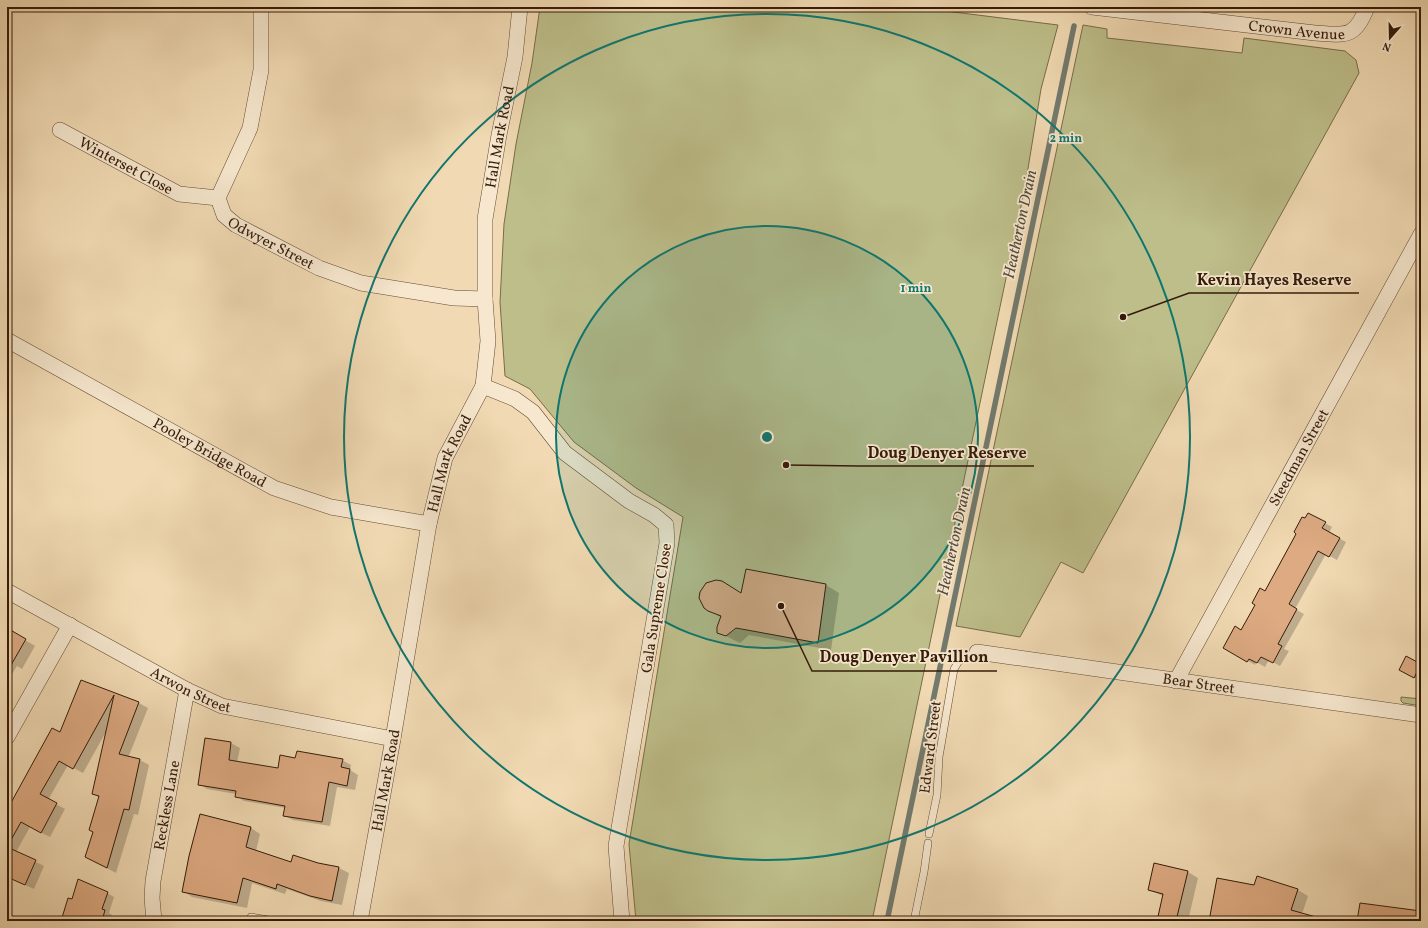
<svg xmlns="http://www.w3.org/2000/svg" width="1428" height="928" font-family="Vollkorn,serif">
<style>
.green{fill:#bdbe8a;stroke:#796c4a}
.shadow{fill:#0003;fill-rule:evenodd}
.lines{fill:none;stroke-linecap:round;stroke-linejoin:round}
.stream{stroke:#727a6e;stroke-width:5.5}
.building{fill:#ddaa82;stroke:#351b09}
.lane-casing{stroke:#644b34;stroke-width:8}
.street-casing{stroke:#644b34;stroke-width:16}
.lane{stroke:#f6e7ce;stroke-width:7}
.street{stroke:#f6e7ce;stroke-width:15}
.ring{fill:none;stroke:#0f766e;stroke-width:2}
.labels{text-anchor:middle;stroke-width:3.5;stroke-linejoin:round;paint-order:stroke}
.street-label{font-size:15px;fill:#351b09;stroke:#f6e7ce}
.water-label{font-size:16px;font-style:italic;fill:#544b3c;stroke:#f6e7ce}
.centre{fill:#0f766e;stroke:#f6e7ce;stroke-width:2}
.ring-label{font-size:12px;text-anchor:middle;font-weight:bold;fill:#0f766e;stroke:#f6e7ce;stroke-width:3.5;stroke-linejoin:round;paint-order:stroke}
.leader{fill:none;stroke:#351b09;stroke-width:1.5}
.callout-dot{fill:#351b09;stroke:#f6e7ce;stroke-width:1.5}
.callout-label{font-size:16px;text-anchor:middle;font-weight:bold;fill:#351b09;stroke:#f6e7ce;stroke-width:3.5;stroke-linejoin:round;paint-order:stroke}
</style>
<rect width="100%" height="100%" fill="#f1dab3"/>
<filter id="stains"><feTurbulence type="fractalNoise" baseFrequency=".005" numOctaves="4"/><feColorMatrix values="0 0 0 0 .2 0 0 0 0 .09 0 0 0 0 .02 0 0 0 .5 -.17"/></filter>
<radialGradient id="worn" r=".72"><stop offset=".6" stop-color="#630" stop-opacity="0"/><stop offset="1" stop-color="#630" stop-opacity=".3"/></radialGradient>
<!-- green -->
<g class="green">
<polygon points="540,7 913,7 1058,25 1041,89 1025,187 872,921 636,921 629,844 683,517 636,488 574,442 530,389 505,376 500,302 504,224 516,144 532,63"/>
<polygon points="1083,25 1107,29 1107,38 1242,53 1244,38 1345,51 1356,60 1359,73 1083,573 1061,562 1020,637 956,626"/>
<polygon points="1401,697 1421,699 1421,706 1403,703 1401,701"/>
</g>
<!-- shadow -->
<g class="shadow">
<polygon points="1309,514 1332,527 1329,533 1346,542 1337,560 1326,554 1295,609 1304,614 1284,649 1289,651 1280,666 1269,660 1265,667 1256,662 1255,665 1224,648 1241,631 1265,592"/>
<path d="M746 570 826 585 839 593 831 650 749 635 740 643 718 632 722 618 708 610 742 594ZM740 625 732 632V629Z"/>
<polygon points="7,629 35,646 22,669 17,666 9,679 7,677"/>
<polygon points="1421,653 1421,681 1400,669 1416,662"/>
<polygon points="82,681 139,703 148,708 128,758 140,760 149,765 138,815 134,814 116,873 95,862 94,832 100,798 93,794 107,730 83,773 68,765 48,800 65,809 50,837 30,827 16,852 44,866 34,889 7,877 7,813 60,734"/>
<polygon points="206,739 231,743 240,748 237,762 278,769 296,759 342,760 351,765 350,770 358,775 355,790 337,787 330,826 293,820 285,816 286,808 244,801 236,796 236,794 207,789 199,784"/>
<polygon points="201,815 251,828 260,834 256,851 292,863 318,864 339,868 349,873 342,905 321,901 287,889 285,894 252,883 247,908 192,897 183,891"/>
<polygon points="1188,872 1198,878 1188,921 1158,921 1163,896 1149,890"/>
<polygon points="1258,877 1298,890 1308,896 1302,914 1325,921 1210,921 1255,886"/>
<polygon points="107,893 114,897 109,913 112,915 110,921 62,921 72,900"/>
</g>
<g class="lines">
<!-- stream -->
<polyline class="stream" points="887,921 1074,26"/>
</g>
<!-- building -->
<g class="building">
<polygon points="1308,513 1326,522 1322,528 1340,538 1329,557 1318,551 1289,604 1297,609 1278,644 1282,646 1273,663 1261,657 1257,663 1249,659 1247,662 1223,648 1235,626 1241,630 1255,605 1252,603 1260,588 1265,591 1296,534 1294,532 1302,517 1305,518"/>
<polygon points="746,569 826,584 818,643 736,628 726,636 717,633 717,627 721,616 708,611 704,608 699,598 700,592 706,583 716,580 722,581 741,593"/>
<polygon points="7,628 26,639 7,672"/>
<polygon points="1406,656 1421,664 1414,678 1399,670"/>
<polygon points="81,680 139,702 119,754 140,759 129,810 124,809 107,868 85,857 93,832 89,830 99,796 92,794 114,695 73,769 59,761 40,794 57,803 41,833 21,822 7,847 36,860 25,885 7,877 7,810 52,728 60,732"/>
<polygon points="205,738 231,742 229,760 278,768 280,755 295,758 297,751 343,759 341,767 350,769 347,786 329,782 322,822 283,816 285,806 235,797 236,791 198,785"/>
<polygon points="200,814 251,827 246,847 291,862 293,855 318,863 339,867 332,901 310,896 277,884 276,889 243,878 237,903 182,892 189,856"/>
<polygon points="1154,863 1188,871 1176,921 1157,921 1163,894 1148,890"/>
<polygon points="1257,876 1298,889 1291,910 1316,917 1316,921 1209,921 1217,878 1254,885"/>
<polygon points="78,879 108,892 102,909 105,910 102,921 61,921 68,898 72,899"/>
<polygon points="1360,903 1421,911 1421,921 1357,921"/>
</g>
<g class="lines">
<!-- lane casing -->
<g class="lane-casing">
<g id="lane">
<polyline points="929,834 937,795 939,757 954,669 959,661 977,652"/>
<polyline points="251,917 274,921"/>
<polyline points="914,921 924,872 928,843"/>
</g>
</g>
<!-- street casing -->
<g class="street-casing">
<g id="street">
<path id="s1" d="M261 7V70L250 128 218 198 224 215 236 225 319 268 361 283 454 298 485 299"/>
<path id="s2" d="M1092 7 1315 33C1345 35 1355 39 1367 7"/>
<path id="s3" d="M60 130 179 194 218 198"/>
<path id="s4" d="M7 340 274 488 331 507 429 524"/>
<polyline points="483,386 515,399 533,412 565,453 629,501 654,515 666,525 667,543 616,846 622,921"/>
<path id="s5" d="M7 591 187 690 222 706 393 739"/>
<path id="s6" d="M977 652 1421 715"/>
<path id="s7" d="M1176 681 1421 234"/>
<polyline points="7,737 70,625"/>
<path id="s8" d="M154 921 152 898 153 881 187 690"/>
<path id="s9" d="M360 921 393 739 429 524 445 458 483 386 488 341 485 299V219L499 135 515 57 520 7"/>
</g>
</g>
<!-- lane -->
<use href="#lane" class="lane"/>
<!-- street -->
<use href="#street" class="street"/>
</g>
<!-- distance rings -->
<circle cx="767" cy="437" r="211" fill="#0f766e" fill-opacity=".12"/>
<g class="ring">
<circle cx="767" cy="437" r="211"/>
<circle cx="767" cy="437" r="423"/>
</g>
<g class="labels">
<!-- street labels -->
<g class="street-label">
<text dy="5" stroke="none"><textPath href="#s2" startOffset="206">Crown Avenue</textPath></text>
<text dy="5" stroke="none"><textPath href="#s9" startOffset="803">Hall Mark Road</textPath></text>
<text dy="5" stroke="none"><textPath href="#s3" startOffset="75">Winterset Close</textPath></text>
<text dy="5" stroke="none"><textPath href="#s1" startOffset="272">Odwyer Street</textPath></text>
<text dy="5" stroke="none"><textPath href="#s4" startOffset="232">Pooley Bridge Road</textPath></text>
<text dy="5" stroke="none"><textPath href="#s7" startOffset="255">Steedman Street</textPath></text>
<text dy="5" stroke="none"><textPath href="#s9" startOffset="467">Hall Mark Road</textPath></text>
<text transform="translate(656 608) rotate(-81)" y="5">Gala Supreme Close</text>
<text dy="5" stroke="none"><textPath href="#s6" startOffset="224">Bear Street</textPath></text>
<text dy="5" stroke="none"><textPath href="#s5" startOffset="209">Arwon Street</textPath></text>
<text transform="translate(930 747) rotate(-83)" y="5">Edward Street</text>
<text dy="5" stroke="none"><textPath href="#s9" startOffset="143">Hall Mark Road</textPath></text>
<text dy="5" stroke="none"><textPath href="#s8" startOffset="117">Reckless Lane</textPath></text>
</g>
<!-- water labels -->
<g class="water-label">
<text transform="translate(1019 224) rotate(-78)" y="6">Heatherton Drain</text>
<text transform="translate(953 541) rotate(-78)" y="6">Heatherton Drain</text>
</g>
</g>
<circle cx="767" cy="437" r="6" class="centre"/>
<g class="ring-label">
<text x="1066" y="142">2 min</text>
<text x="916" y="292">1 min</text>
</g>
<!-- callouts -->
<path class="leader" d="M1123 317L1189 293H1359M786 465L859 466H1034M781 606L812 671H997"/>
<g class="callout-dot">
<circle cx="1123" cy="317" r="4"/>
<circle cx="786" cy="465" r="4"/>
<circle cx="781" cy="606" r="4"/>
</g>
<g class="callout-label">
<text x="1274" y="285">Kevin Hayes Reserve</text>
<text x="947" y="458">Doug Denyer Reserve</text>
<text x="904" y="662">Doug Denyer Pavillion</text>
</g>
<!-- margin -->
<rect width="1428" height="928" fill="none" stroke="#f1dab3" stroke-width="24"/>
<rect x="8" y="8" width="1412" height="912" fill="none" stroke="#351b09" stroke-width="2"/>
<rect x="12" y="12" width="1404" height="904" fill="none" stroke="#351b09"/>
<!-- north arrow -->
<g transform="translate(1390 38) rotate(200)" stroke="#f6e7ce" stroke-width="3" paint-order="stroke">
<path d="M0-3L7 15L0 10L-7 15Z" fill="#351b09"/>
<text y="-6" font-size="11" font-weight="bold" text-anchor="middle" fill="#351b09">N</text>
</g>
<rect width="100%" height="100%" filter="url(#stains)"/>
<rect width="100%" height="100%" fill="url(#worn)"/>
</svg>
